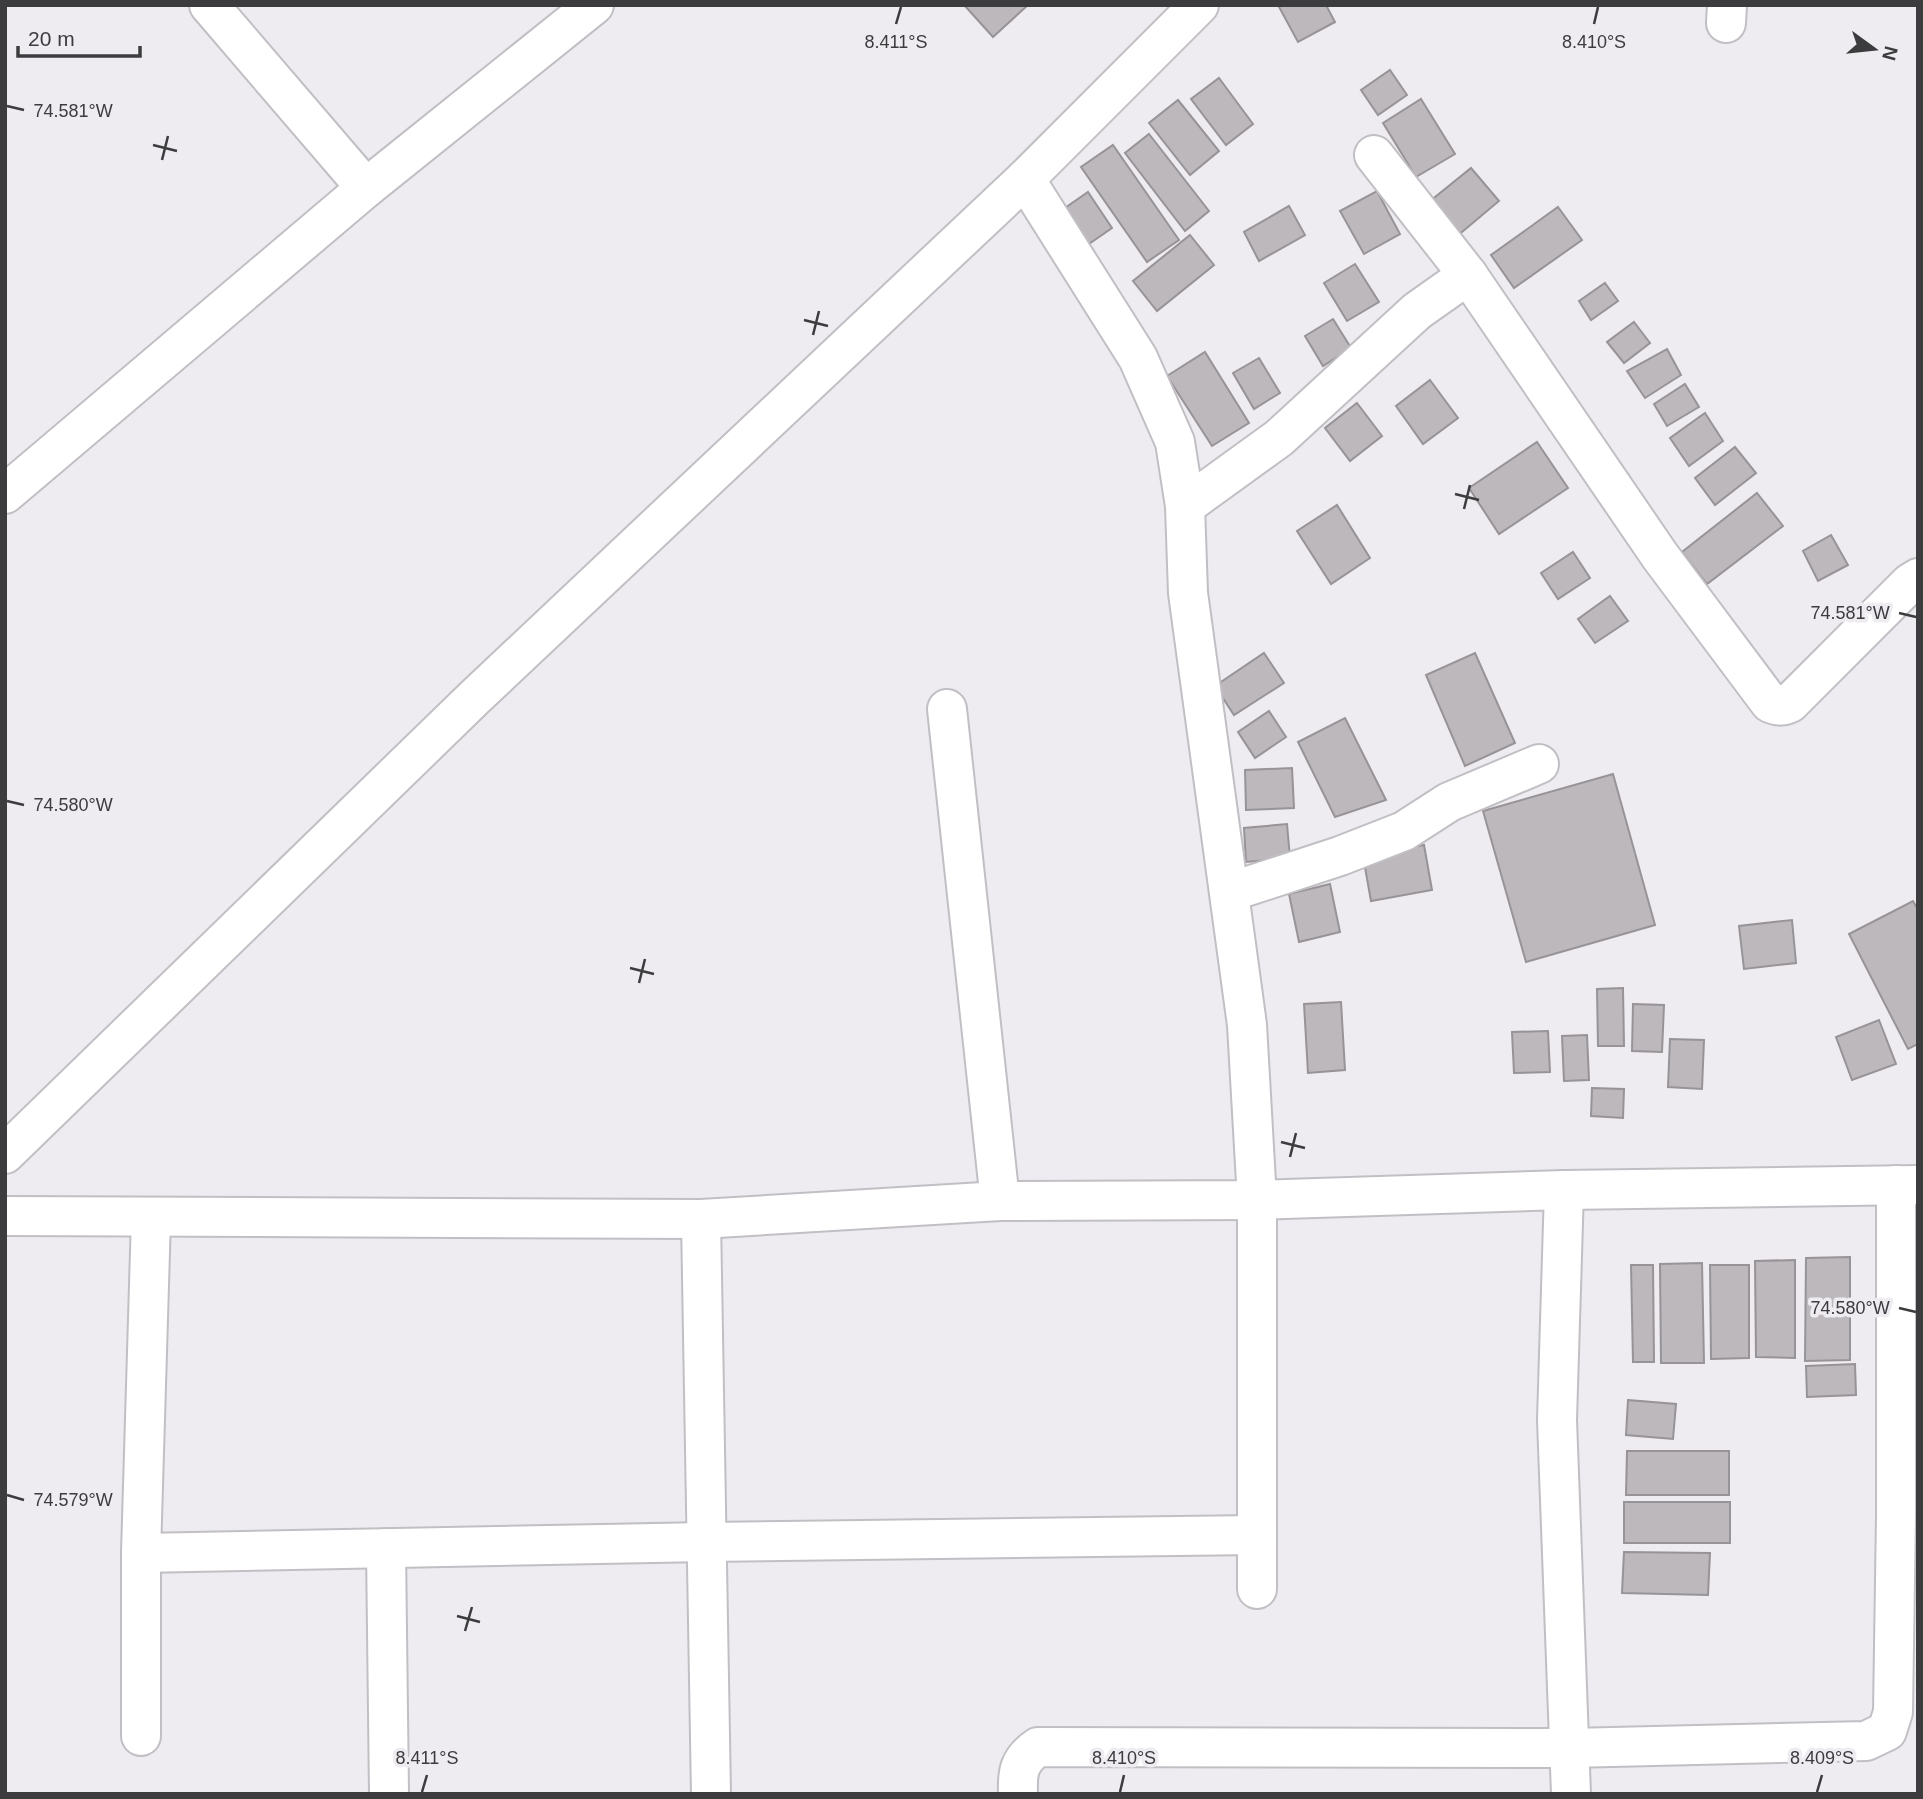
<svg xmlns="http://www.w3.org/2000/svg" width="1923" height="1799" font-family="Arial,sans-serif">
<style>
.building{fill:#bcb8bc;stroke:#979397;stroke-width:2}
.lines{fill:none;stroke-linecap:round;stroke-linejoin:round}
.minor-casing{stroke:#c1bfc4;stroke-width:42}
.minor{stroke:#fff;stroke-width:38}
.ticks{fill:none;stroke:#3c3b3d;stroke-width:2.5}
.ticks-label{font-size:18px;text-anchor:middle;fill:#3c3b3d;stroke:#eeecf1;stroke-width:7;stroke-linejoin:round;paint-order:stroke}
</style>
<rect width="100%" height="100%" fill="#eeecf1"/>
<!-- building -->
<g class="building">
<polygon points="966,5 1028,5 993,37 965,6"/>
<polygon points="1278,5 1326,5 1335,22 1298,42"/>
<polygon points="1390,70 1407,95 1378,115 1361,90"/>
<polygon points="1219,78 1253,124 1226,145 1191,99"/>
<polygon points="1421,99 1455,154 1416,177 1383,123"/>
<polygon points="1178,100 1219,151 1190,175 1149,123"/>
<polygon points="1149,134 1209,211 1185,231 1125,153"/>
<polygon points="1113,145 1179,240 1147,262 1081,167"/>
<polygon points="1471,168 1499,201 1456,237 1429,202"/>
<polygon points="1377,191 1400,234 1364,254 1340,211"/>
<polygon points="1088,192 1112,228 1080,250 1055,215"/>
<polygon points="1289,206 1305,235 1259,261 1244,232"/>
<polygon points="1558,207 1582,240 1514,288 1491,255"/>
<polygon points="1190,235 1214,265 1157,311 1133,281"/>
<polygon points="1355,264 1379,302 1347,321 1324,283"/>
<polygon points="1605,283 1618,301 1591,320 1579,301"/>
<polygon points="1333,319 1351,348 1323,366 1305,336"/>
<polygon points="1634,322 1650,343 1624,363 1607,342"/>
<polygon points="1667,349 1681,375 1645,398 1627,371"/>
<polygon points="1205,352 1249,423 1212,446 1167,376"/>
<polygon points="1259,358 1280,393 1254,409 1233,373"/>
<polygon points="1430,380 1458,418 1423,444 1396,406"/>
<polygon points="1685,384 1699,407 1667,426 1654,404"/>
<polygon points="1357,403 1382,436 1350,461 1325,428"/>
<polygon points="1705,413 1723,441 1689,466 1670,438"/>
<polygon points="1537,442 1568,488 1499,534 1469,488"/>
<polygon points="1735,447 1756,473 1715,505 1695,478"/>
<polygon points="1757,493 1783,526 1707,584 1682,552"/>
<polygon points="1337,505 1370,558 1331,584 1297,531"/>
<polygon points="1831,535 1848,565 1818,581 1803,551"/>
<polygon points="1573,552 1590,578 1558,599 1541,573"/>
<polygon points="1610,596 1628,621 1595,643 1578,619"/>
<polygon points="1264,653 1284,683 1234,715 1215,686"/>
<polygon points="1475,653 1515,743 1465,766 1426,675"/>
<polygon points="1269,711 1286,737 1255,758 1238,732"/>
<polygon points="1345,718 1386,800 1335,817 1298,742"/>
<polygon points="1292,768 1294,808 1246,810 1245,770"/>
<polygon points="1613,774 1655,925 1526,962 1483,811"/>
<polygon points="1287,824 1290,858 1246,862 1244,828"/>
<polygon points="1424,845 1432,890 1371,901 1363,856"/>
<polygon points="1330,884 1340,932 1299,942 1289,894"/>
<polygon points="1913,901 1918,910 1918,1044 1908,1049 1849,934"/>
<polygon points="1792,920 1796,963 1744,969 1739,926"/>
<polygon points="1623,988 1624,1046 1598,1046 1597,989"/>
<polygon points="1341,1002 1345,1070 1308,1073 1304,1004"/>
<polygon points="1633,1004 1664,1005 1662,1052 1632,1051"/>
<polygon points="1879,1020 1896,1064 1852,1080 1836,1037"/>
<polygon points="1548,1031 1550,1072 1514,1073 1512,1032"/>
<polygon points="1587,1035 1589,1080 1564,1081 1562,1036"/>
<polygon points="1670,1039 1704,1040 1702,1089 1668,1087"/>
<polygon points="1592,1088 1624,1089 1623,1118 1591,1116"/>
<polygon points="1850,1257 1850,1360 1805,1361 1806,1258"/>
<polygon points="1795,1260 1795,1358 1756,1357 1755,1261"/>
<polygon points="1702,1263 1704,1363 1661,1363 1660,1264"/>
<polygon points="1631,1265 1653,1265 1654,1362 1633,1362"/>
<polygon points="1710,1265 1749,1265 1749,1358 1711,1359"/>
<polygon points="1855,1364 1856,1395 1807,1397 1806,1366"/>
<polygon points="1628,1400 1676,1404 1673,1439 1626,1435"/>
<polygon points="1627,1451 1729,1451 1729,1495 1626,1495"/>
<rect x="1624" y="1502" width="106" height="41"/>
<polygon points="1624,1552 1710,1553 1708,1595 1622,1593"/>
</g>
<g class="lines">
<!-- minor casing -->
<g class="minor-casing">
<g id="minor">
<polyline points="209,5 366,188"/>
<polyline points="1726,23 1727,5"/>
<polyline points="1374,155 1468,275"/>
<polyline points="1025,179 1138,358 1175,442 1185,506 1188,593 1247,1025 1257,1200 1257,1589"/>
<polyline points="5,494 366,188 594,5"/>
<path d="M1185 506 1279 438 1417 311 1468 275 1660 556 1770 703C1777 706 1782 707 1790 703L1910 583 1918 578"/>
<polyline points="947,709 1000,1201"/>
<polyline points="1230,892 1340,856 1404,831 1449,802 1539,764"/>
<polyline points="5,1154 474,698 1025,179 1199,5"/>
<polyline points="1564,1190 1557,1420 1571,1794"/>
<polyline points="5,1216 701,1219 1000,1201 1257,1200 1564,1190 1918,1185"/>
<polyline points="701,1219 711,1794"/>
<polyline points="386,1548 389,1794"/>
<polyline points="141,1553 706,1542 1257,1535"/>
<polyline points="141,1736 141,1553 151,1218"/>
<path d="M1018 1794C1017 1772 1019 1760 1038 1747L1570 1748 1866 1741 1887 1731 1893 1712 1896 1515V1185"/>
</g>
</g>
<!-- minor -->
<use href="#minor" class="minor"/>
</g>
<!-- ticks -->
<path class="ticks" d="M896 24 901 7M1594 24 1598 7M7 106 24 110M153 145 177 151M162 160 168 136M804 320 828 326M813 335 819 311M1455 494 1479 500M1464 509 1470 485M1899 613 1916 617M7 801 24 805M630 968 654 974M639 983 645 959M1281 1142 1305 1148M1290 1157 1296 1133M1899 1308 1916 1312M7 1495 24 1500M457 1616 480 1622M465 1631 472 1607M422 1792 427 1775M1120 1792 1124 1775M1817 1792 1822 1775"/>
<g class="ticks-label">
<text x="896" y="48">8.411°S</text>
<text x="1594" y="48">8.410°S</text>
<text x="73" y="117">74.581°W</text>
<text x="1850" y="619">74.581°W</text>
<text x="73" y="811">74.580°W</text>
<text x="1850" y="1314">74.580°W</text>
<text x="73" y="1506">74.579°W</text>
<text x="427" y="1764">8.411°S</text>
<text x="1124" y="1764">8.410°S</text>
<text x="1822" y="1764">8.409°S</text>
</g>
<!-- border -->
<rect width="1923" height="1799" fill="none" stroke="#3c3b3d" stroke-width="14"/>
<!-- north arrow -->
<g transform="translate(1874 49) rotate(105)" stroke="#eeecf1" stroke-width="5" paint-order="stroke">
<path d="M0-5L12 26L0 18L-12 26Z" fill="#3c3b3d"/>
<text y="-10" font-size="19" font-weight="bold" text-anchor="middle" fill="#3c3b3d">N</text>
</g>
<!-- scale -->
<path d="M18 46v10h122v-10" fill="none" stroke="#3c3b3d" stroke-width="3.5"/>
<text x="28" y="46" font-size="21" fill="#3c3b3d" stroke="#eeecf1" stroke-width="5" paint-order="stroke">20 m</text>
</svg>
